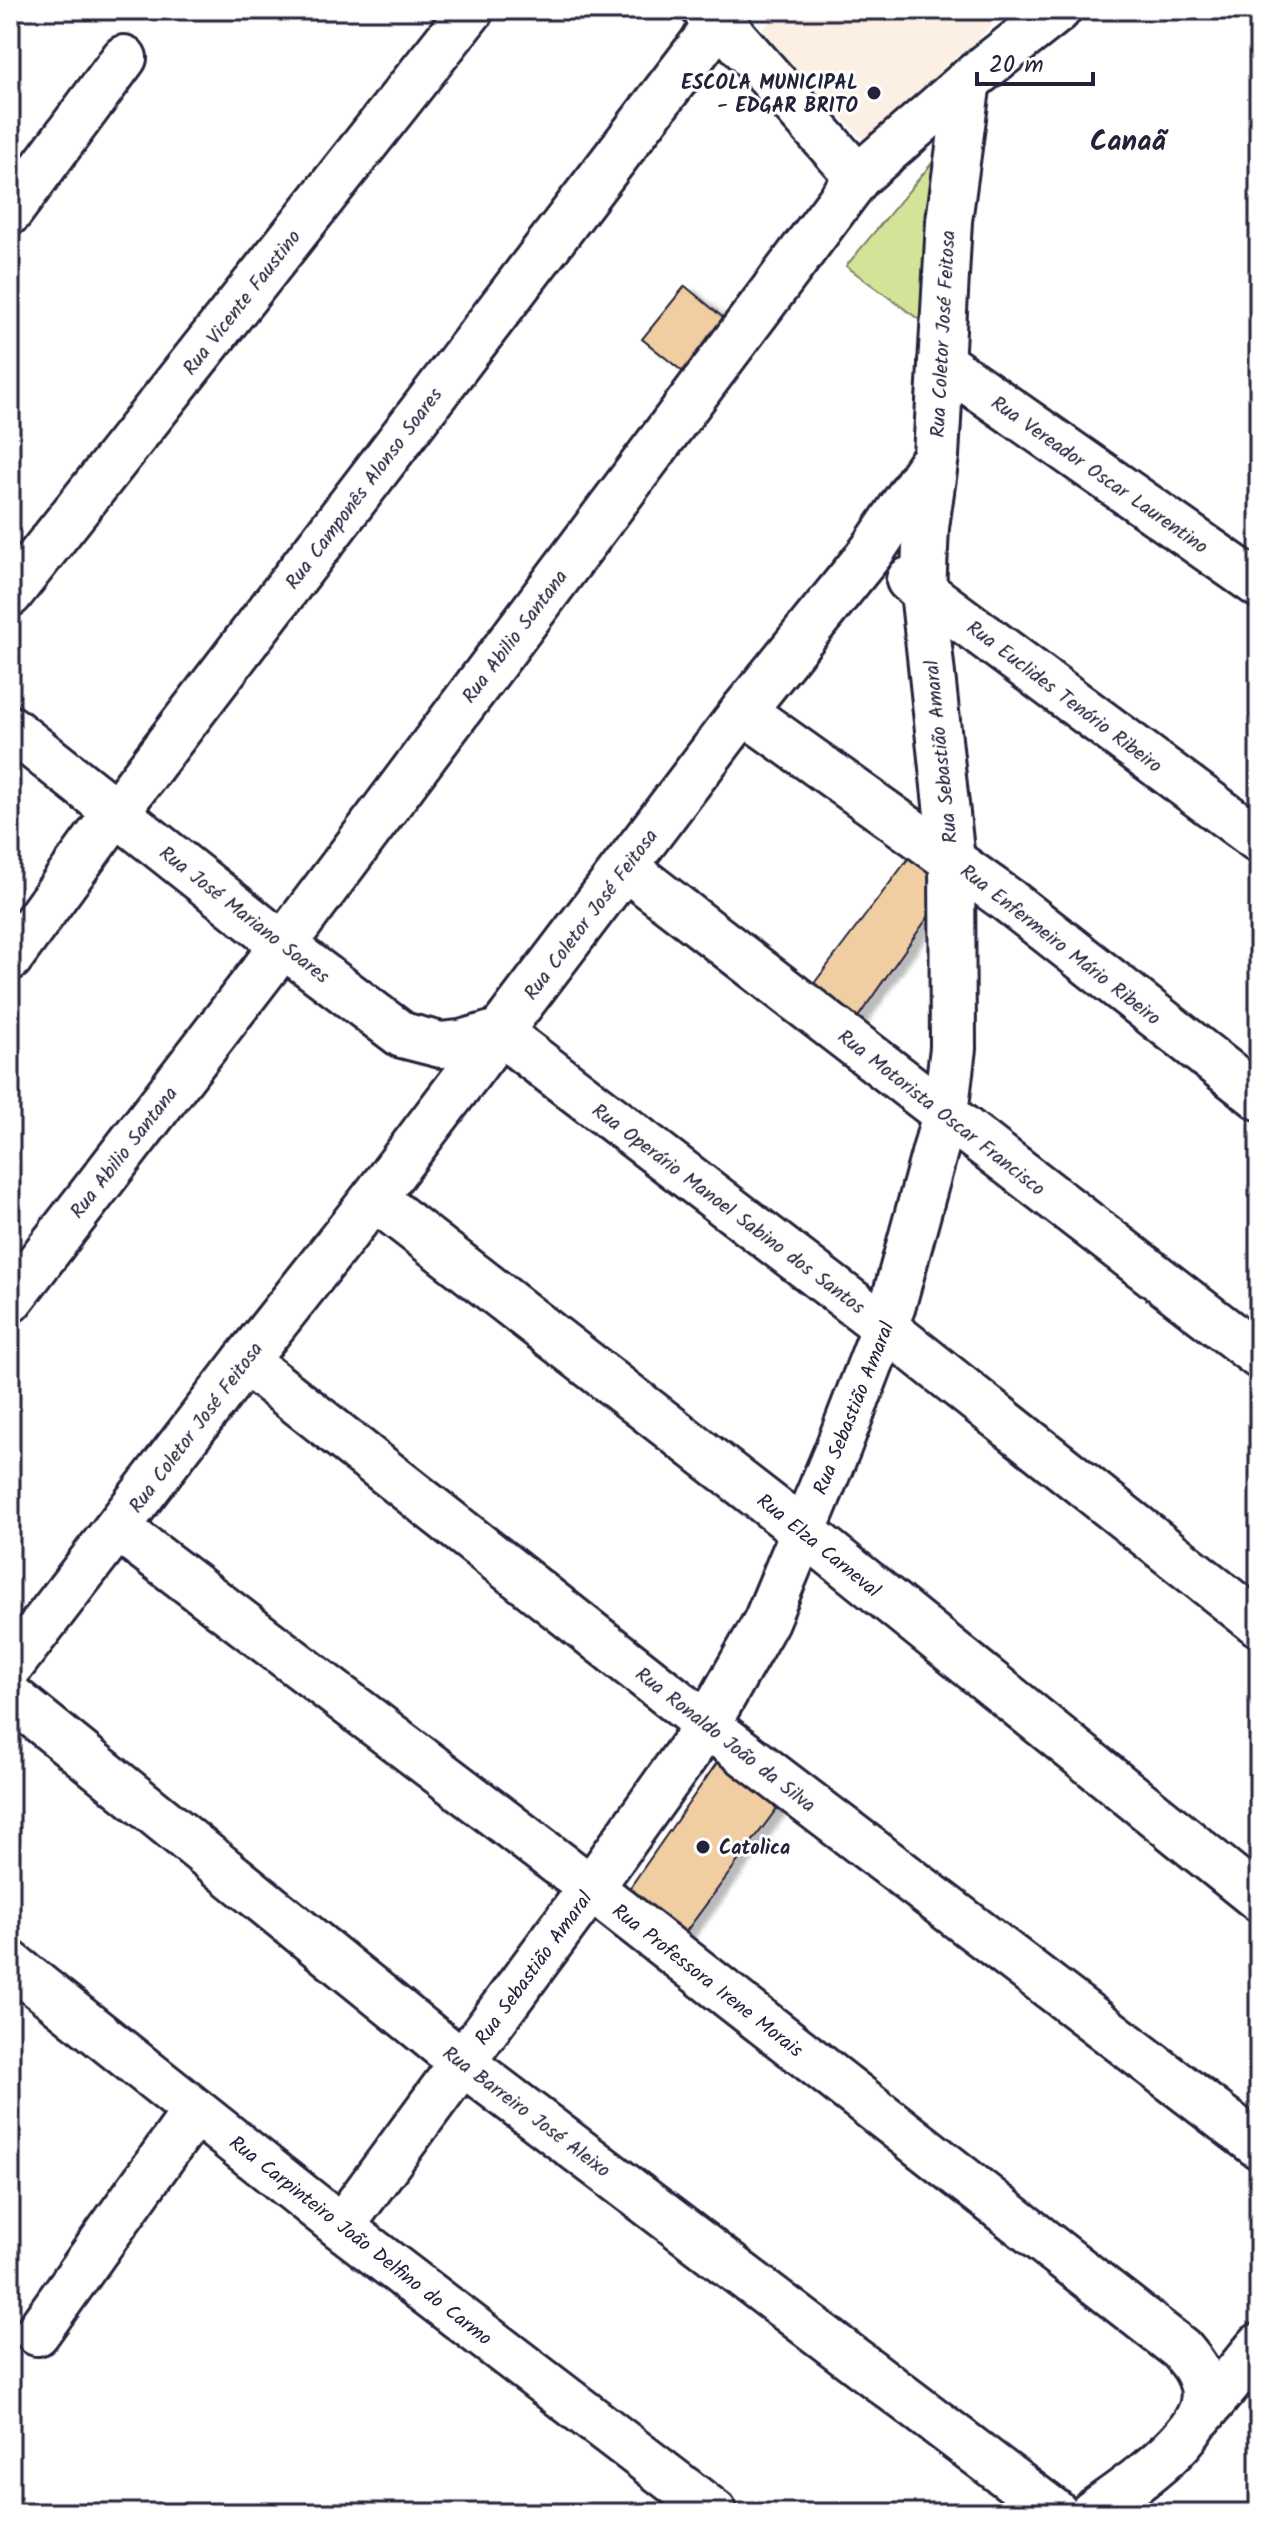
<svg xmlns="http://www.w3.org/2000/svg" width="1269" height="2523" font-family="Kalam,sans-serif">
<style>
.built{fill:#fbf0e3}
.green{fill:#d3e498;stroke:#7a836a;stroke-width:2}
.building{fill:#f1cea2;stroke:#22223b;stroke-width:2;filter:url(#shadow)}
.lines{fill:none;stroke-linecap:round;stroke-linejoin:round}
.minor-casing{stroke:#22223b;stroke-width:50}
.minor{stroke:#fff;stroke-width:44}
.poi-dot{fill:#22223b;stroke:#fff;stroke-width:3}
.labels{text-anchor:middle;stroke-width:6;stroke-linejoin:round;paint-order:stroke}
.poi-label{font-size:20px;font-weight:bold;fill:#22223b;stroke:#fff;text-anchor:end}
.street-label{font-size:20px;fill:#22223b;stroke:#fff}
.district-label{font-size:28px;font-weight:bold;fill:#22223b;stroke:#fff}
</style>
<defs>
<filter id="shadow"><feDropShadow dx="9" dy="5" stdDeviation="2" flood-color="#0004"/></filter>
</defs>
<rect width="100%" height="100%" fill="#fff"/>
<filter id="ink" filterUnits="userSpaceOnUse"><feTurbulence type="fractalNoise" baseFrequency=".0125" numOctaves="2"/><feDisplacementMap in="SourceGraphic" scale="16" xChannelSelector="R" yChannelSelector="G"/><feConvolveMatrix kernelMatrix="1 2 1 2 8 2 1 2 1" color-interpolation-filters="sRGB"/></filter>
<g filter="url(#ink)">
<!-- built -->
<polygon class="built" points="779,10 1005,10 876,153 760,33"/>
<!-- green -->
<polygon class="green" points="942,151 936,332 846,266"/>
<!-- building -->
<g class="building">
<polygon points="685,286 733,326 692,379 642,339"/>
<polygon points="911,855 949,887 849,1030 806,994"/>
<polygon points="723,1754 786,1796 679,1941 622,1899"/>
</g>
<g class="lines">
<!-- minor casing -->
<g class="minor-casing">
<g id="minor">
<polyline points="705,10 720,21 858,177"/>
<polyline points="10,212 124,58"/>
<polyline points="941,362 1259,585"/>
<polyline points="909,580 1259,840"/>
<polyline points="10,594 471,10"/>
<polyline points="743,711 1009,901 1259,1097"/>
<polyline points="10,728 283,945 402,1035 441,1045 461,1043 499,1032"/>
<polyline points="626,868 1259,1356"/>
<polyline points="10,958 116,812 728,10"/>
<polyline points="499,1032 886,1328 1259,1624"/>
<polyline points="374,1198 803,1531 1259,1899"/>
<polyline points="10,1300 283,945 858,177 968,81 1058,10"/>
<polyline points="245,1361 707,1725 1259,2146"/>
<path d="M118 1528 591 1888 1181 2349C1191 2361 1200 2371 1203 2387 1213 2434 1125 2489 1092 2513"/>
<polyline points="10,1667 245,1361 374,1198 743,711 872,551 930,465"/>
<polyline points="10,1696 463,2063 1056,2513"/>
<polyline points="10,1963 341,2227 715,2513"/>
<polyline points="341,2227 591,1888 707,1725 766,1621 838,1448 893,1305 945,1114 953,1048 952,860 923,591 926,527 936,456 949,221 968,81"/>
<polyline points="37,2333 195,2111"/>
<polyline points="1200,2417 1259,2346"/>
</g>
</g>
<!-- minor -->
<use href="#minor" class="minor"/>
</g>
</g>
<!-- markers -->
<g class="poi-dot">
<circle cx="874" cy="93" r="8"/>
<circle cx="703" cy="1847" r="8"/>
</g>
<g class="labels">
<!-- poi labels -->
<g class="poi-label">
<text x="858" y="89">ESCOLA MUNICIPAL<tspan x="858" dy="23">- EDGAR BRITO</tspan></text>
<text x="719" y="1854" text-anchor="start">Catolica</text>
</g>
<!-- street labels -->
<g class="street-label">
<text transform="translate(241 302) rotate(-52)" y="7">Rua Vicente Faustino</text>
<text transform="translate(942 334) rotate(-87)" y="7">Rua Coletor José Feitosa</text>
<text transform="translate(1100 474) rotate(35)" y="7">Rua Vereador Oscar Laurentino</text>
<text transform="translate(363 488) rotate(-53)" y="7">Rua Camponês Alonso Soares</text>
<text transform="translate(514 636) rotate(-53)" y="7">Rua Abilio Santana</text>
<text transform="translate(1065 696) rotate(37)" y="7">Rua Euclides Tenório Ribeiro</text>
<text transform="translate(940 752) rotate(-96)" y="7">Rua Sebastião Amaral</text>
<text transform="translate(245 914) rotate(38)" y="7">Rua José Mariano Soares</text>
<text transform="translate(590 914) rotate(-53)" y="7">Rua Coletor José Feitosa</text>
<text transform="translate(1061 944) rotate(38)" y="7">Rua Enfermeiro Mário Ribeiro</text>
<text transform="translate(942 1112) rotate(38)" y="7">Rua Motorista Oscar Francisco</text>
<text transform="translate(123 1152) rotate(-52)" y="7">Rua Abilio Santana</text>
<text transform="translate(729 1208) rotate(37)" y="7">Rua Operário Manoel Sabino dos Santos</text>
<text transform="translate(853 1408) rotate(-68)" y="7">Rua Sebastião Amaral</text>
<text transform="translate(195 1427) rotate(-53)" y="7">Rua Coletor José Feitosa</text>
<text transform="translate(819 1545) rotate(39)" y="7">Rua Elza Carneval</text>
<text transform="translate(726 1739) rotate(38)" y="7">Rua Ronaldo João da Silva</text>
<text transform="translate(533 1968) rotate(-54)" y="7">Rua Sebastião Amaral</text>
<text transform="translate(708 1980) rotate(38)" y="7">Rua Professora Irene Morais</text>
<text transform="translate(527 2111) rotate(37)" y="7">Rua Barreiro José Aleixo</text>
<text transform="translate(361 2240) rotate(38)" y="7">Rua Carpinteiro João Delfino do Carmo</text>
</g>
<!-- district labels -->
<g class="district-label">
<text x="1128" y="150">Canaã</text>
</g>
</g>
<!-- margin -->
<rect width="1269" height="2523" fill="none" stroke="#fff" stroke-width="40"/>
<rect x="20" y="20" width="1229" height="2483" fill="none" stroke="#22223b" stroke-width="3" filter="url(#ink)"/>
<!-- scale -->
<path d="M977 72v12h116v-12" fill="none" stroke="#22223b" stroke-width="4"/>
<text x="989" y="72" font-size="24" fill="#22223b" stroke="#ffffff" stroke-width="6" paint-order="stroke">20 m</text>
</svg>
